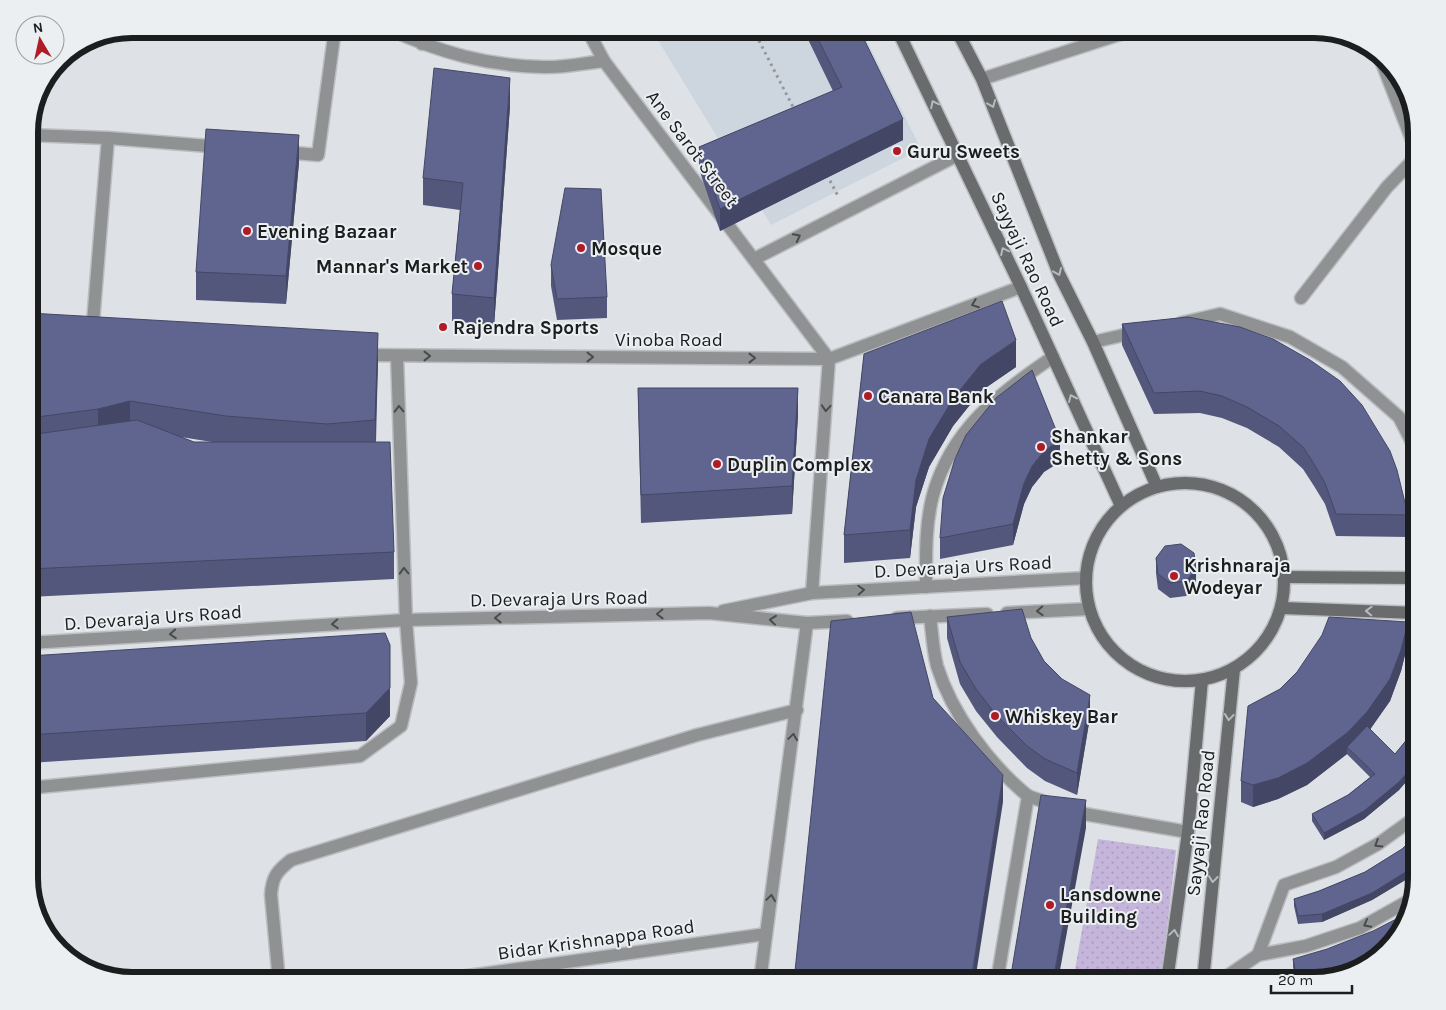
<svg xmlns="http://www.w3.org/2000/svg" width="1446" height="1010" font-family="Karla,sans-serif">
<style>
.built{fill:#cdd6df}
.park{fill:url(#park-dots)}
.lines{fill:none;stroke-linecap:round;stroke-linejoin:round}
.service-casing{stroke:#bbbec1;stroke-width:15}
.minor-casing{stroke:#bbbec1;stroke-width:15}
.tertiary-casing{stroke:#bbbec1;stroke-width:15}
.secondary-casing{stroke:#bbbec1;stroke-width:15}
.path{stroke:#95979a;stroke-width:3;stroke-dasharray:2.5 4;stroke-linecap:butt}
.service{stroke:#8f9192;stroke-width:12}
.minor{stroke:#8f9192;stroke-width:12}
.tertiary{stroke:#8f9192;stroke-width:12}
.secondary{stroke:#696b6d;stroke-width:12}
.wall{fill:#53577c;fill-rule:evenodd}
.shaded-wall{fill:#434765}
.building{fill:#606590;stroke:#434765}
.oneway{stroke:#b7babd}
.oneway2{stroke:#4a4b4c}
.poi-dot{fill:#af1c26;stroke:#ebeff2;stroke-width:2}
.labels{text-anchor:middle;stroke-width:4;stroke-linejoin:round;paint-order:stroke}
.street-label{font-size:19px;fill:#1c1d1e;stroke:#ebeff2}
.poi-label{font-size:19px;font-weight:bold;fill:#1c1d1e;stroke:#ebeff2;text-anchor:start}
.rim{fill:none;stroke:#1c1d1e;stroke-width:6}
</style>
<defs>
<pattern id="park-dots" width="8" height="8" patternUnits="userSpaceOnUse" patternTransform="scale(1.25)"><rect width="8" height="8" fill="#c5b5db"/><path d="M2 2h.1M6 6h.1" fill="none" stroke="#a99bbc" stroke-width="1.8" stroke-linecap="round"/></pattern>
</defs>
<rect width="100%" height="100%" fill="#dee1e5"/>
<!-- built -->
<polygon class="built" points="651,29 861,29 921,149 771,225"/>
<!-- park -->
<polygon class="park" points="1098,839 1176,850 1161,981 1073,981"/>
<g class="lines">
<!-- service casing -->
<g class="service-casing">
<g id="service">
<polyline points="1377,50 1417,153"/>
<polyline points="1301,298 1387,187 1417,156"/>
<polyline points="1258,955 1284,885 1336,867 1378,844 1417,816"/>
<polyline points="1220,981 1258,955 1306,946 1360,928 1410,900"/>
</g>
</g>
<!-- minor casing -->
<g class="minor-casing">
<g id="minor">
<path d="M389 29C439 52 487 66 543 67 563 68 584 63 604 61"/>
<polyline points="422,29 422,44"/>
<polyline points="587,29 604,61 829,359"/>
<polyline points="982,79 1136,29"/>
<polyline points="29,135 108,138 221,147"/>
<polyline points="283,152 318,155 335,29"/>
<polyline points="754,259 958,155"/>
<polyline points="1181,323 1220,314 1290,337 1342,367 1399,417 1417,452"/>
<polyline points="92,335 108,138"/>
<polyline points="1093,342 1137,332"/>
<path d="M926 587C926 556 925 525 933 495 951 430 999 393 1053 357"/>
<path d="M930 616C932 632 933 650 937 666 952 714 989 764 1028 796L997 981"/>
<polyline points="29,788 360,756 401,726 411,683 406,620 397,356"/>
<polyline points="1028,796 1073,812 1188,832"/>
<path d="M279 981 271 895C272 877 277 871 291 860L697 735 797 710"/>
<polyline points="432,981 766,934"/>
</g>
</g>
<!-- tertiary casing -->
<g class="tertiary-casing">
<g id="tertiary">
<polyline points="362,355 829,359 1021,287"/>
<polyline points="812,593 829,359"/>
<polyline points="723,611 812,593 1086,578"/>
<polyline points="1007,613 1089,609"/>
<polyline points="897,618 987,614"/>
<polyline points="29,643 406,620 709,613 807,623 847,621"/>
<polyline points="760,981 807,623"/>
</g>
</g>
<!-- secondary casing -->
<g class="secondary-casing">
<g id="secondary">
<polyline points="897,29 1021,287 1121,506"/>
<polyline points="956,29 982,79 1059,274 1093,342 1157,487"/>
<circle cx="1185" cy="582" r="99"/>
<polyline points="1285,577 1417,578"/>
<polyline points="1282,608 1417,613"/>
<polyline points="1167,981 1188,832 1202,680"/>
<polyline points="1203,981 1234,669"/>
</g>
</g>
<!-- path -->
<g class="path">
<polyline points="753,29 795,111"/>
<polyline points="827,175 838,196"/>
</g>
<!-- service -->
<use href="#service" class="service"/>
<!-- minor -->
<use href="#minor" class="minor"/>
<!-- tertiary -->
<use href="#tertiary" class="tertiary"/>
<!-- secondary -->
<use href="#secondary" class="secondary"/>
</g>
<!-- wall -->
<g class="wall">
<polygon points="803,29 859,29 903,140 720,231 699,169 699,147 833,91"/>
<polygon points="510,106 494,326 452,321 452,294 460,210 423,205 423,178"/>
<polygon points="299,162 286,304 196,300 196,272"/>
<polygon points="551,265 607,297 607,318 557,320 551,286"/>
<path d="M29 313 378 361 376 442 394 552V579L29 597ZM181 437 212 442H194Z"/>
<polygon points="1188,317 1408,515 1408,537 1336,536 1325,504 1314,486 1303,469 1279,447 1247,428 1222,418 1200,413 1154,414 1122,345 1122,324"/>
<polygon points="864,354 1016,367 981,391 953,426 929,467 916,507 910,558 844,563 844,535"/>
<polygon points="638,388 798,415 792,514 641,523"/>
<polygon points="1060,462 1044,472 1032,487 1024,504 1013,545 940,559 940,538"/>
<polygon points="1156,558 1196,583 1186,596 1170,598 1158,589 1156,573"/>
<polygon points="947,617 1031,638 1044,661 1090,717 1077,795 1045,781 1027,768 997,737 976,711 960,684 947,638"/>
<polygon points="1408,643 1401,671 1390,701 1370,729 1395,754 1413,732 1417,724 1417,769 1399,790 1364,819 1324,840 1312,821 1312,814 1348,795 1370,777 1347,754 1307,785 1278,799 1253,807 1241,802 1241,781"/>
<polygon points="29,656 390,716 366,741 29,763"/>
<polygon points="1417,835 1417,873 1372,900 1322,922 1298,924 1294,906 1294,899 1319,891 1365,872 1402,849"/>
<polygon points="1293,959 1367,965 1342,975 1315,981 1296,981 1293,967"/>
</g>
<!-- shaded-wall -->
<g class="shaded-wall">
<polygon points="510,78 510,106 494,326 494,298"/>
<polygon points="903,119 903,140 720,231 720,209"/>
<polygon points="299,135 299,162 286,304 286,276"/>
<polygon points="378,333 378,361 375,448 375,420"/>
<polygon points="1016,340 1016,367 981,391 953,426 929,467 916,507 910,558 910,530 916,480 929,439 953,399 981,364"/>
<polygon points="798,388 798,415 792,514 792,486"/>
<polygon points="130,401 130,429 98,437 98,409"/>
<polygon points="1060,440 1060,462 1044,472 1032,487 1024,504 1013,545 1013,524 1024,483 1032,466 1044,451"/>
<polygon points="1196,569 1196,583 1186,596 1186,581"/>
<polygon points="1408,622 1408,643 1401,671 1390,701 1367,734 1347,747 1347,754 1307,785 1278,799 1253,807 1253,785"/>
<polygon points="390,645 390,716 366,741 366,713"/>
<polygon points="1090,695 1090,717 1077,795 1077,773"/>
<polygon points="1417,762 1417,769 1399,790 1364,819 1324,840 1324,833"/>
<polygon points="1003,775 1003,802 975,981 971,981"/>
<polygon points="1086,800 1086,828 1058,981 1053,981"/>
<polygon points="1417,865 1417,873 1372,900 1322,922 1322,914"/>
<polygon points="1386,950 1367,965 1342,975 1315,981 1297,981 1297,979"/>
</g>
<!-- building -->
<g class="building">
<polygon points="813,29 859,29 903,119 720,209 699,147 842,87"/>
<polygon points="434,68 510,78 494,298 452,294 463,183 423,178"/>
<polygon points="206,129 299,135 286,276 196,272"/>
<polygon points="565,188 601,189 607,297 557,299 551,265"/>
<polygon points="1002,301 1016,340 981,364 953,399 929,439 916,480 910,530 844,535 864,354"/>
<polygon points="29,313 378,333 375,420 327,424 226,416 130,401 98,409 29,418"/>
<polygon points="1188,317 1240,327 1273,339 1310,360 1340,381 1362,405 1390,451 1397,470 1408,515 1336,514 1325,483 1314,464 1303,447 1279,426 1247,407 1222,396 1200,391 1154,393 1122,324"/>
<polygon points="1032,370 1060,440 1044,451 1032,466 1024,483 1013,524 940,538 943,498 955,459 966,435 996,398"/>
<polygon points="638,388 798,388 792,486 641,495"/>
<polygon points="137,420 194,442 390,442 394,552 29,569 29,435"/>
<polygon points="1181,544 1194,553 1196,569 1186,581 1170,583 1158,574 1156,558 1165,546"/>
<polygon points="1022,609 1031,638 1044,661 1062,679 1090,695 1077,773 1045,759 1027,746 997,716 976,689 960,662 947,617"/>
<polygon points="911,612 933,698 1003,775 971,981 794,981 831,621"/>
<polygon points="1329,617 1408,622 1401,650 1390,679 1367,712 1347,733 1307,763 1278,778 1253,785 1241,781 1248,706 1280,689 1297,672 1322,635"/>
<polygon points="385,633 390,645 390,688 366,713 29,735 29,656"/>
<polygon points="1417,724 1417,762 1399,782 1364,811 1324,833 1312,814 1348,795 1375,774 1347,747 1367,726 1395,754 1413,732"/>
<polygon points="1041,795 1086,800 1053,981 1010,981"/>
<polygon points="1417,835 1417,865 1372,893 1322,914 1298,916 1294,899 1319,891 1365,872 1402,849"/>
<polygon points="1406,914 1396,941 1386,950 1333,971 1297,979 1293,959 1327,949 1373,931"/>
</g>
<!-- one-way arrows -->
<defs><path id="oneway-chevron" d="M-2-3.5L2.5 0L-2 3.5" fill="none" stroke-width="1.6" stroke-linecap="round" stroke-linejoin="round" transform="scale(1.25)"/></defs>
<g class="oneway">
<use href="#oneway-chevron" transform="translate(934 104) rotate(-116)"/>
<use href="#oneway-chevron" transform="translate(992 104) rotate(68)"/>
<use href="#oneway-chevron" transform="translate(1004 251) rotate(-116)"/>
<use href="#oneway-chevron" transform="translate(1058 272) rotate(67)"/>
<use href="#oneway-chevron" transform="translate(1072 398) rotate(-114)"/>
<use href="#oneway-chevron" transform="translate(1369 611) rotate(-178)"/>
<use href="#oneway-chevron" transform="translate(1229 717) rotate(96)"/>
<use href="#oneway-chevron" transform="translate(1213 879) rotate(96)"/>
<use href="#oneway-chevron" transform="translate(1174 933) rotate(-82)"/>
</g>
<g class="oneway2">
<use href="#oneway-chevron" transform="translate(797 237) rotate(-27)"/>
<use href="#oneway-chevron" transform="translate(975 304) rotate(159)"/>
<use href="#oneway-chevron" transform="translate(427 356)"/>
<use href="#oneway-chevron" transform="translate(590 357)"/>
<use href="#oneway-chevron" transform="translate(752 358)"/>
<use href="#oneway-chevron" transform="translate(826 408) rotate(94)"/>
<use href="#oneway-chevron" transform="translate(399 409) rotate(-92)"/>
<use href="#oneway-chevron" transform="translate(404 571) rotate(-92)"/>
<use href="#oneway-chevron" transform="translate(861 590) rotate(-3)"/>
<use href="#oneway-chevron" transform="translate(1040 611) rotate(177)"/>
<use href="#oneway-chevron" transform="translate(660 614) rotate(179)"/>
<use href="#oneway-chevron" transform="translate(498 618) rotate(179)"/>
<use href="#oneway-chevron" transform="translate(773 620) rotate(-174)"/>
<use href="#oneway-chevron" transform="translate(335 624) rotate(176)"/>
<use href="#oneway-chevron" transform="translate(173 634) rotate(176)"/>
<use href="#oneway-chevron" transform="translate(793 737) rotate(-82)"/>
<use href="#oneway-chevron" transform="translate(1378 844) rotate(148)"/>
<use href="#oneway-chevron" transform="translate(771 898) rotate(-82)"/>
<use href="#oneway-chevron" transform="translate(1367 924) rotate(152)"/>
</g>
<!-- markers -->
<g class="poi-dot">
<circle cx="897" cy="151" r="5"/>
<circle cx="247" cy="231" r="5"/>
<circle cx="581" cy="248" r="5"/>
<circle cx="478" cy="266" r="5"/>
<circle cx="443" cy="327" r="5"/>
<circle cx="868" cy="396" r="5"/>
<circle cx="1041" cy="447" r="5"/>
<circle cx="717" cy="464" r="5"/>
<circle cx="1174" cy="576" r="5"/>
<circle cx="995" cy="716" r="5"/>
<circle cx="1050" cy="905" r="5"/>
</g>
<g class="labels">
<!-- street labels -->
<g class="street-label">
<text transform="translate(693 148) rotate(53)" y="7">Ane Sarot Street</text>
<text transform="translate(1028 259) rotate(65)" y="7">Sayyaji Rao Road</text>
<text x="669" y="346">Vinoba Road</text>
<text transform="translate(963 566) rotate(-3)" y="7">D. Devaraja Urs Road</text>
<text transform="translate(559 598) rotate(-1)" y="7">D. Devaraja Urs Road</text>
<text transform="translate(153 617) rotate(-4)" y="7">D. Devaraja Urs Road</text>
<text transform="translate(1200 823) rotate(-84)" y="7">Sayyaji Rao Road</text>
<text transform="translate(596 939) rotate(-8)" y="7">Bidar Krishnappa Road</text>
</g>
<!-- poi labels -->
<g class="poi-label">
<text x="907" y="158">Guru Sweets</text>
<text x="257" y="238">Evening Bazaar</text>
<text x="591" y="255">Mosque</text>
<text x="468" y="273" text-anchor="end">Mannar's Market</text>
<text x="453" y="334">Rajendra Sports</text>
<text x="878" y="403">Canara Bank</text>
<text x="1051" y="443">Shankar<tspan x="1051" dy="22">Shetty &amp; Sons</tspan></text>
<text x="727" y="471">Duplin Complex</text>
<text x="1184" y="572">Krishnaraja<tspan x="1184" dy="22">Wodeyar</tspan></text>
<text x="1005" y="723">Whiskey Bar</text>
<text x="1060" y="901">Lansdowne<tspan x="1060" dy="22">Building</tspan></text>
</g>
</g>
<!-- crop -->
<path d="M0 0H1446V1010H0ZM132 38H1314A94 94 0 0 1 1408 132V878A94 94 0 0 1 1314 972H132A94 94 0 0 1 38 878V132A94 94 0 0 1 132 38Z" fill="#ebeff2" fill-rule="evenodd"/>
<path class="rim" d="M132 38H1314A94 94 0 0 1 1408 132V878A94 94 0 0 1 1314 972H132A94 94 0 0 1 38 878V132A94 94 0 0 1 132 38Z"/>
<!-- north arrow -->
<g transform="translate(40 40) rotate(351)"><circle r="24" fill="#ebeff2" stroke="#989b9d"/>
<path d="M0-4L9 19L0 12L-9 19Z" fill="#af1c26"/>
<text y="-8" font-size="14" font-weight="bold" text-anchor="middle" fill="#1c1d1e">N</text>
</g>
<!-- scale -->
<path d="M1271 985v8h81v-8" fill="none" stroke="#1c1d1e" stroke-width="2.5"/>
<text x="1278" y="985" font-size="15" fill="#1c1d1e" stroke="#ebeff2" stroke-width="4" paint-order="stroke">20 m</text>
</svg>
